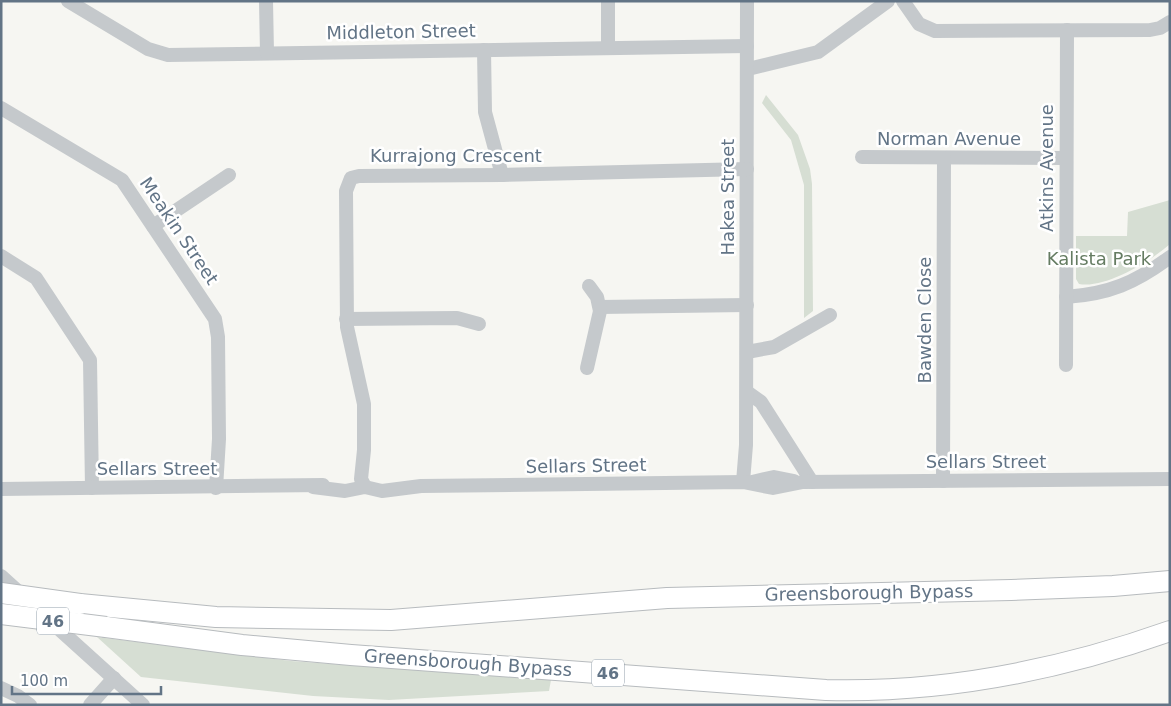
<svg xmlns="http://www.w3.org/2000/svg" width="1171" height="706" font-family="'DejaVu Sans',sans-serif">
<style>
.green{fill:#d6ded3}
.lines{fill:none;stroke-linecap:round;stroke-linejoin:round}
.highway-casing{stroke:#b7bbbe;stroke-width:22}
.minor{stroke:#c5c9cc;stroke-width:14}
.highway{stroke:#fff;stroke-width:20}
.highway-bridge-casing{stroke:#b7bbbe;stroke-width:22;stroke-linecap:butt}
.highway-bridge{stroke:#fff;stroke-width:20}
.labels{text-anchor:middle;stroke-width:5;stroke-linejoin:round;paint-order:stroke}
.shield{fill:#fff;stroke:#919eaa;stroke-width:1}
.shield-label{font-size:16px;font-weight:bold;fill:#627486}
.street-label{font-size:18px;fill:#627486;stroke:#fff}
.park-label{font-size:18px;fill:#657c62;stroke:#fff}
</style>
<rect width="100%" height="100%" fill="#f6f6f2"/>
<!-- green -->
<g class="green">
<polygon points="766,95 798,135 810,169 812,184 813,311 804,318 804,185 791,140 762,103"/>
<path d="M1170 200V244C1151 261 1105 289 1079 284L1076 279V236H1127L1128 212Z"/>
<polygon points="97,637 291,661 551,680 549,691 389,700 313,696 141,677"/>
</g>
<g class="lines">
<!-- highway casing -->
<g class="highway-casing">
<g id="highway">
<polyline points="80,604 216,617 391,620 667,598 1011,590 1113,586 1170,581"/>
<path d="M106 627 242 645 351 655 826 690C943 693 1060 670 1170 631"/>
</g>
</g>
<!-- minor -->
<g class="minor">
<polyline points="68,1 148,49 168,55 747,46"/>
<polyline points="266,1 267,53"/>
<polyline points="608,1 608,48"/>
<polyline points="903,1 919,24 935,31 1150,30 1160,28 1170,22"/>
<polyline points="484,50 485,112 502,175"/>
<polyline points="748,69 818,52 888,1"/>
<polyline points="1,108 122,180 215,319 218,337 219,439 216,488"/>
<polyline points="862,157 1066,158"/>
<polyline points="153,226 229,175"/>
<polyline points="1,256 36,278 90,360 92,488"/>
<path d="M1066 297C1109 294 1135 283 1170 257"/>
<polyline points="600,307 747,305"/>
<polyline points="346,319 457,318 479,324"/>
<polyline points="747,352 774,347 830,315"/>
<polyline points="1066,365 1067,30"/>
<polyline points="587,368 600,311 597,297 589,286"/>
<polyline points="747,392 761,402 812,482"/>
<polyline points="943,481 944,158"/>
<polyline points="743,482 746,445 747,1"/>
<polyline points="752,482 774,477 794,481"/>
<polyline points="313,487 345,491 365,487 382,491 421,486 743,482 773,488 803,482 1170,479"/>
<polyline points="365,487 361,479 364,450 364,404 347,327 346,191 351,178 359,176 502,175 747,169"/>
<polyline points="1,489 323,485"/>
<polyline points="1,576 22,595"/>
<polyline points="49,620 143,705"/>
<polyline points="1,688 18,696 30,705"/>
<polyline points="90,705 114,678"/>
</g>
<!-- highway -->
<use href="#highway" class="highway"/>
<!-- highway-bridge casing -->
<g class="highway-bridge-casing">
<g id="highway-bridge">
<polyline points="1,593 80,604"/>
<polyline points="1,614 106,627"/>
</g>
</g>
<!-- highway-bridge -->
<use href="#highway-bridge" class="highway-bridge"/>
</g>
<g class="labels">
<!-- shield labels -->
<g class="shield">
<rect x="37" y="607.5" width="32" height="27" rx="4"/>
<rect x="592" y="659.5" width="32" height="27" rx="4"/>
</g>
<g class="shield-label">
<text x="53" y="627">46</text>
<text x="608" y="679">46</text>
</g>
<!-- street labels -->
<g class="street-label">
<text transform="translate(401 32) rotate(-1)" y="6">Middleton Street</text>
<text x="949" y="145">Norman Avenue</text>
<text x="456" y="162">Kurrajong Crescent</text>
<text transform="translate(1047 168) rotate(-90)" y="6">Atkins Avenue</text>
<text transform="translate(728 197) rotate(-90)" y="6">Hakea Street</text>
<text transform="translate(179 231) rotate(56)" y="6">Meakin Street</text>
<text transform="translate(925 320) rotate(-90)" y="6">Bawden Close</text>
<text x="986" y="468">Sellars Street</text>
<text transform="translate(586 466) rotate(-1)" y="6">Sellars Street</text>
<text x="157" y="475">Sellars Street</text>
<text transform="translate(869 593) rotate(-1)" y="6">Greensborough Bypass</text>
<text transform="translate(468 663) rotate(4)" y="6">Greensborough Bypass</text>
</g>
<!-- park labels -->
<g class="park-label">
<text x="1099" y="265">Kalista Park</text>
</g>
</g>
<!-- border -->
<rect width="1171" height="706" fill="none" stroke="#627486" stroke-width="5"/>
<!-- scale -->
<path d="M12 686v8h149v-8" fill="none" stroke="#627486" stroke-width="2.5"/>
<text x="20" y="686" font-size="15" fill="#627486" stroke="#ffffff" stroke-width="4" paint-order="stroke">100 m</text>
</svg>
